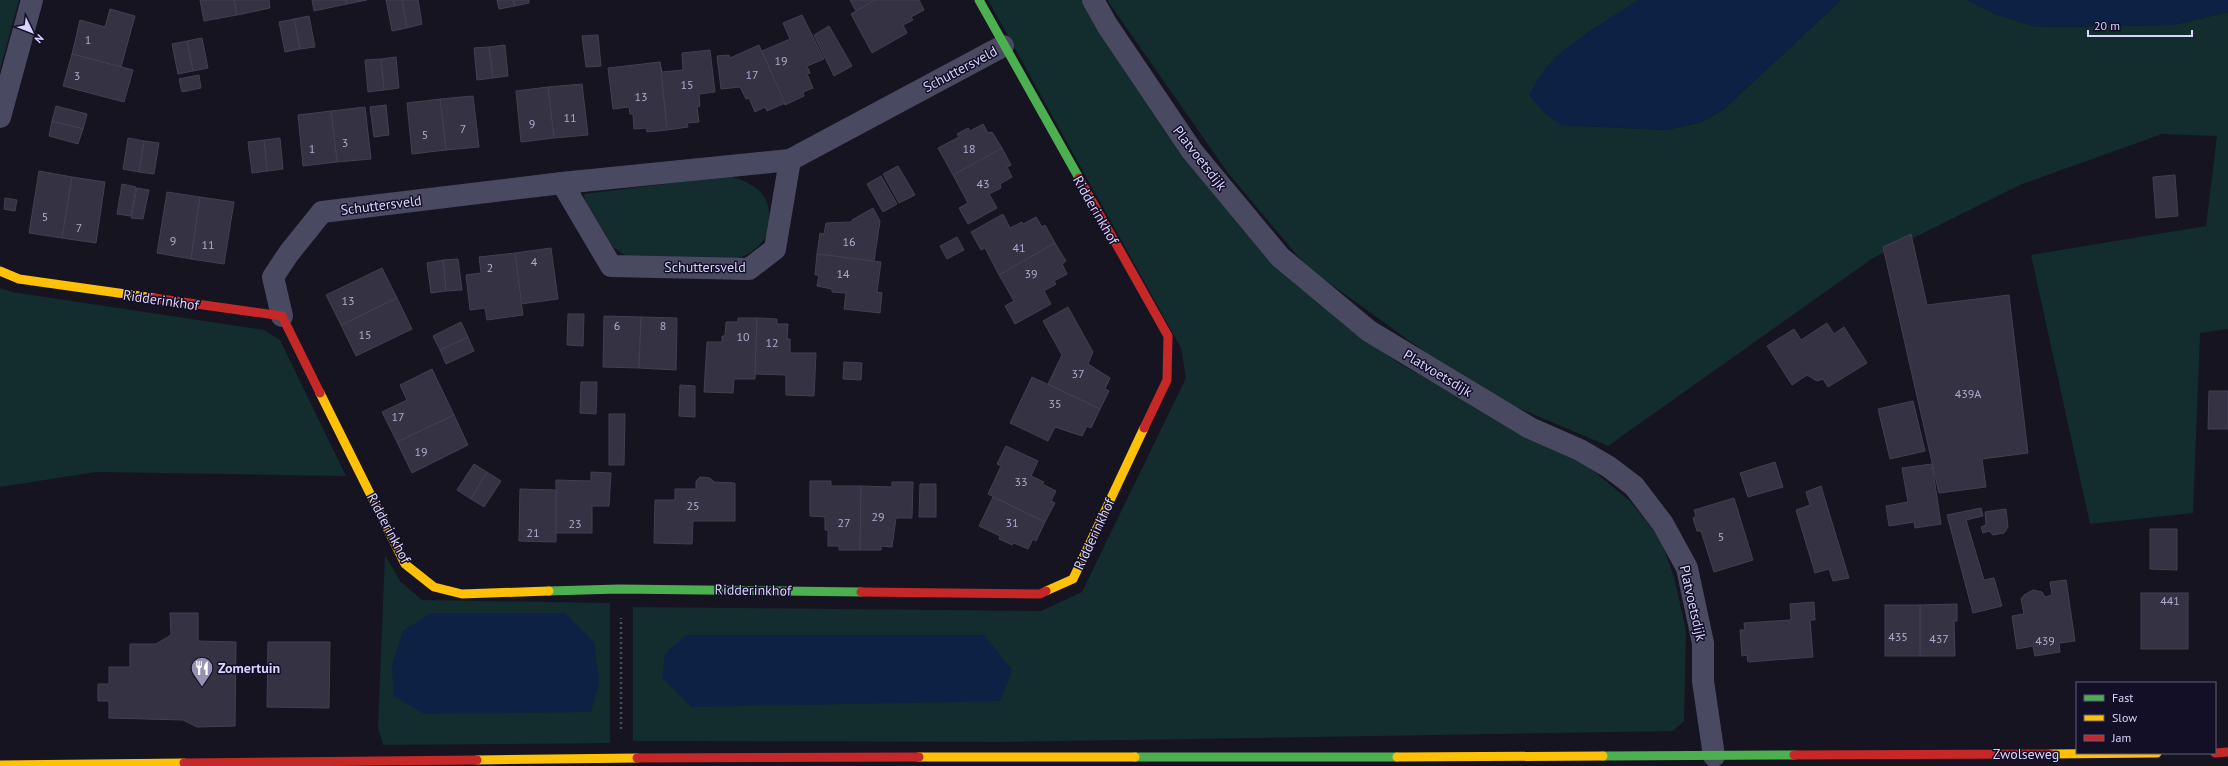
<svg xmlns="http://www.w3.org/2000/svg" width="2228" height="766" font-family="'PT Sans',sans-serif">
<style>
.green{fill:#132c2d}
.water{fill:#0d2144}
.building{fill:#343243;stroke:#433f54}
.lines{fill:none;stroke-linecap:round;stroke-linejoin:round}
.path{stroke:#44505f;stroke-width:2.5;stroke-dasharray:2 3;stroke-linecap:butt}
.street{stroke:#4a4962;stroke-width:22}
.fast{stroke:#4caf50;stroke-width:9}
.slow{stroke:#ffc107;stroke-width:9}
.jam{stroke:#c62828;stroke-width:9}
.labels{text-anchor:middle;stroke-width:3;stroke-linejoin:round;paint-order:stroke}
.number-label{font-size:12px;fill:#b0acd0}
.street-label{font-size:14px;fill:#d9d4ff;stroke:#130f26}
.poi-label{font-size:14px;font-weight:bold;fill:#d9d4ff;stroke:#130f26;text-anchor:start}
</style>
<rect width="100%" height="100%" fill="#161421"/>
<!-- green -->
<g class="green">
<polygon points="0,0 19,0 0,70"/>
<polygon points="988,0 1081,0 1160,119 1343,321 1397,362 1458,397 1590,468 1630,501 1660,538 1674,577 1686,630 1684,721 1673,731 1008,742 633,741 633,607 1041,611 1082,592 1186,378 1181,348"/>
<polygon points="1107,0 1639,0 1589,32 1555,58 1561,125 1666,130 1702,122 1724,109 1841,0 1967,0 1995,14 2037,27 2173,25 2228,12 2228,329 2200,333 2193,513 2090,524 2031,255 2206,226 2217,136 2162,134 2022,184 1873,258 1608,446 1514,406 1425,352 1307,267 1228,173"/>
<path d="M730 176C748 182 768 190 769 212 769 218 771 225 769 230 767 240 753 252 744 256 725 264 650 256 626 256L613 247 585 200 584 194Z"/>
<polygon points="0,288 12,292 264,330 280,340 346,476 96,472 0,487"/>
<polygon points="385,555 400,581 422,600 610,603 610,743 383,745 378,727"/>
</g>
<!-- water -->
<g class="water">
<path d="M1639 0H1841L1724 109 1702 122 1666 130 1561 125 1545 113 1529 95C1537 81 1544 68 1556 57 1581 35 1611 18 1639 0Z"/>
<polygon points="1967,0 2228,0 2228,12 2173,25 2037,27 1995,14"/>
<polygon points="431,613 565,613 594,642 599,683 591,712 424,714 394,696 392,665 403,631"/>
<polygon points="686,635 984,635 1012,670 1000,701 692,707 662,678 665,654"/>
</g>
<!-- building -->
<g class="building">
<polygon points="200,0 234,0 237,15 204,21"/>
<polygon points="234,0 269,0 270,8 237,15"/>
<polygon points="312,0 346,0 347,4 314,11"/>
<polygon points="346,0 367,0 347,4"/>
<polygon points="386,0 402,0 407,28 392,31"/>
<polygon points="402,0 418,0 422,24 407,28"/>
<polygon points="497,0 513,0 515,6 499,9"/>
<polygon points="513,0 529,0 529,3 515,6"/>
<polygon points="850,0 875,0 856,11"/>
<polygon points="875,0 919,0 924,10 911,17 913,20 903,25 907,33 872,53 851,14"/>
<polygon points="110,9 135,16 121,67 72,54 80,20 105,27"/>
<polygon points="802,15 824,59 807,66 810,73 807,74 813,88 803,92 804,96 785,105 762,51 790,39 783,23"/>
<polygon points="309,16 315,47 300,49 294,19"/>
<polygon points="294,19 300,49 285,52 279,22"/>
<polygon points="829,26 852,66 834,76 814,35"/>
<polygon points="598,35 601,66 586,67 582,36"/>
<polygon points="202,38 208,68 193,71 187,41"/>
<polygon points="187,41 193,71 178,74 172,44"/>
<polygon points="505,45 508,76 493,78 489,47"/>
<polygon points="759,45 785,103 767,111 765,107 755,112 749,98 746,99 740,87 721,89 717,56 729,55 730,58"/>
<polygon points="489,47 493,78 477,80 474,48"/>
<polygon points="710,50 715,92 699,94 700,106 697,107 699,122 687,123 688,127 667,130 660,62 662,72 683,70 682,53"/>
<polygon points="72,54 133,70 124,102 63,86"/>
<polygon points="396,57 399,88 384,90 381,59"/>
<polygon points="381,59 384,90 368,92 365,60"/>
<polygon points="660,62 667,130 647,132 646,128 634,129 633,114 630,114 629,107 613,109 608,68"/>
<polygon points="199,75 201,88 182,92 179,79"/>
<polygon points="582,84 588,135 554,138 548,87"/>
<polygon points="548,87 554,138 521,142 516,91"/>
<polygon points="473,96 479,147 446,150 440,99"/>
<polygon points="440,99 446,150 412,154 407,103"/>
<polygon points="386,105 389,135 374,137 370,107"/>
<polygon points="56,106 87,114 83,129 52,121"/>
<polygon points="365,107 371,159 337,162 331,111"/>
<polygon points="331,111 337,162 303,166 298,115"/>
<polygon points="52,121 83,129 78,144 49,136"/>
<polygon points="983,124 988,133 992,132 1002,148 953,175 938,148 959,137 957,134 968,128 970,131"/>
<polygon points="128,138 144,141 139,172 123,169"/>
<polygon points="280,138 283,169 267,171 264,140"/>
<polygon points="264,140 267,171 252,173 248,142"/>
<polygon points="144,141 159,143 154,174 139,172"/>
<polygon points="1002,148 1011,165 1007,167 1012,177 1000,184 1001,188 989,194 997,208 968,224 959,208 968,203 953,175"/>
<polygon points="898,166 915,195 899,203 883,174"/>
<polygon points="39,171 72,177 62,238 29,233"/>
<polygon points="2175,175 2178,216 2156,218 2153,177"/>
<polygon points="881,176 897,204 883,212 867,184"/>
<polygon points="72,177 105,182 96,243 62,238"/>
<polygon points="122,184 136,187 131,216 117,214"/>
<polygon points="137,188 149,190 143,219 131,218"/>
<polygon points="167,192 200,197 191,259 157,253"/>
<polygon points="200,197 234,202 224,264 191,259"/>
<polygon points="5,198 17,200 15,211 4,209"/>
<polygon points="873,208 880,221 874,261 817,254 820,233 824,234 826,223 852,222 852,220"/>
<polygon points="1003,214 1010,228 1022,222 1023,224 1036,217 1042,227 1045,225 1055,243 999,275 985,248 981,250 971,232"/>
<polygon points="1911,234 1927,305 2009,295 2028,453 1982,459 1986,487 1939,493 1883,247"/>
<polygon points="957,237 964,250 947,259 940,246"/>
<polygon points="1055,243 1066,261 1062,264 1067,274 1054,281 1056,284 1044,291 1051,304 1015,324 1005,306 1014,301 999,275"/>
<polygon points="551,248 558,299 521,304 515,253"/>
<polygon points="515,253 523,315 487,320 485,308 470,310 466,275 481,273 479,257"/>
<polygon points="817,254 881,262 877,292 882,293 880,313 844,309 846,293 832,292 832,289 817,286 819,275 815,275"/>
<polygon points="458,259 462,290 446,291 443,260"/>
<polygon points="443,260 446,291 431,293 427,263"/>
<polygon points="382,268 397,298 341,325 326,295"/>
<polygon points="397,298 412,329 356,356 341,325"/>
<polygon points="1068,307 1093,352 1088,364 1110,378 1105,389 1109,391 1100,409 1048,384 1062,355 1043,321"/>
<polygon points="568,314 584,314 583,346 567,345"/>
<polygon points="604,316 641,317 639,368 603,367"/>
<polygon points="641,317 677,318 676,370 639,368"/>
<polygon points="738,318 757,318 755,379 734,379 733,393 704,392 707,342 722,342 722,336 725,336 726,322 738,322"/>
<polygon points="757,318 777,319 777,324 788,324 787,339 790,339 790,353 816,353 814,396 786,395 786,375 755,374"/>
<polygon points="461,322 468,337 440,350 433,336"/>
<polygon points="1827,323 1834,334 1844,327 1867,363 1828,387 1823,379 1817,381 1807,375 1792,385 1767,346 1794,329 1801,340"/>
<polygon points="468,337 474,351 446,364 440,350"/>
<polygon points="844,362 862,363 861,380 843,379"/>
<polygon points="432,369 454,415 397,442 382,412 407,400 400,385"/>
<polygon points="1032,377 1100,409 1091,428 1087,426 1082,436 1055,427 1048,441 1010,423"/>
<polygon points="581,382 597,382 596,414 580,413"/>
<polygon points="680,385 695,386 695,417 679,416"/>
<polygon points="2209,391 2228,391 2228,429 2208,429"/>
<polygon points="1913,401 1925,451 1890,459 1878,409"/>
<polygon points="609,414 625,414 624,465 609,465"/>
<polygon points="454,415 468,445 412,473 397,442"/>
<polygon points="1006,446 1038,461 1031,476 1044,482 1042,484 1056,491 1051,501 1055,503 1045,522 988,494 1001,466 997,464"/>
<polygon points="1775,462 1783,487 1748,497 1740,473"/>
<polygon points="474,464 487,472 471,499 457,490"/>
<polygon points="1932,464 1941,524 1915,528 1914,522 1889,526 1886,506 1908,502 1902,468"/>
<polygon points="487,472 501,481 484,507 471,499"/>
<polygon points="591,472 611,473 609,506 592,506 592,533 556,533 556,480 591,481"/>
<polygon points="700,477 710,478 714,482 735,483 735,521 693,521 692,544 654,543 655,500 675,500 675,489 696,489 696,481"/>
<polygon points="810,481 831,481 831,486 861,486 860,550 839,550 839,546 828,546 828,530 825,530 825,517 810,516"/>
<polygon points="892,482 913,482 912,518 896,518 892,547 881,546 881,550 860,550 861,486 892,487"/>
<polygon points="920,484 936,484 936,517 919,517"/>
<polygon points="1821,486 1849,578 1833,581 1829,569 1815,573 1796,510 1810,505 1806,492"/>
<polygon points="520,489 556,490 556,542 519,541"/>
<polygon points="993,497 1045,522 1036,541 1033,539 1028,549 1014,543 1012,545 999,539 1000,536 979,526"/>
<polygon points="1734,498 1753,560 1714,572 1701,531 1697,531 1693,518 1696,516 1694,510"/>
<polygon points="1981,508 1983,516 1966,520 1984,580 1994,578 2002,606 1973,613 1947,515"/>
<polygon points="2006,509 2008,527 2004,533 1993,535 1989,531 1983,533 1981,527 1986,525 1985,512"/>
<polygon points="2150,529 2177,529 2177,570 2150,569"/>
<polygon points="2066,580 2075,641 2059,643 2060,652 2035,656 2033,646 2017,649 2012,616 2024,614 2021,599 2024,595 2033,590 2042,592 2045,597 2052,595 2050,582"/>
<rect x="2141" y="593" width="47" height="56"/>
<polygon points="1814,602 1815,620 1810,620 1813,657 1748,662 1747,655 1742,656 1740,630 1745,630 1744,623 1791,620 1790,604"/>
<polygon points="1957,604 1957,621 1954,621 1955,656 1920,656 1920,605"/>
<rect x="1885" y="605" width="35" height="51"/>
<polygon points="170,613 198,613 198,641 236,642 235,726 197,727 183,720 109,718 109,701 98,701 98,684 109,684 109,667 130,667 130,644 156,644 171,635"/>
<polygon points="268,642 330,642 329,708 267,707"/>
</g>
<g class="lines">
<!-- path -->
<polyline class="path" points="621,729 621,618"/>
<!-- street -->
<g class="street">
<polyline points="1093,0 1107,25 1192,151 1280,257 1369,331 1530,428 1580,450 1609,467 1634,486 1663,524 1687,568 1703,643 1703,681 1714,756"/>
<polyline points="0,117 32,0"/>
<polyline points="562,183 611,266 749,269 775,249 790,160"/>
<polyline points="282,316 273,277 289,253 322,212 562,183 790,160 1003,46"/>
</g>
<!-- fast -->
<g class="fast">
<polyline points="979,0 1079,178"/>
<polyline points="549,591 619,589 861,592"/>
<polyline points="1603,756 1794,755"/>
<polyline points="1135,757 1397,757"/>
</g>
<!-- slow -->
<g class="slow">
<polyline points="0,271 19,279 154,298"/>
<polyline points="320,393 405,564 434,587 462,594 549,591"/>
<polyline points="1046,591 1073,579 1144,428"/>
<polyline points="2050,754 2157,753"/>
<polyline points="919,757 1135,757"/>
<polyline points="1397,757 1603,756"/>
<polyline points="477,760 637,758"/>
<polyline points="0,765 184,763"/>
</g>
<!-- jam -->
<g class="jam">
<polyline points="1079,178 1168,336 1167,380 1144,428"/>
<polyline points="154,298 282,316 320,393"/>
<polyline points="861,592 1040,594 1046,591"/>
<polyline points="2215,753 2228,752"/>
<polyline points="1794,755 2050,754"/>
<polyline points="637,758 919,757"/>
<polyline points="184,763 477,760"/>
</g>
</g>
<!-- icons -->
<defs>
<g id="restaurant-pin" transform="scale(1.15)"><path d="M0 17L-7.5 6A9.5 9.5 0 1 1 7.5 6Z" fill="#9591b1" stroke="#130f26"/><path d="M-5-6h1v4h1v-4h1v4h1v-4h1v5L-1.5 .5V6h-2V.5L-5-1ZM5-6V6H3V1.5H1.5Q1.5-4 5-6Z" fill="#fff"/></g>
</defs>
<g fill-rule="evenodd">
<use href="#restaurant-pin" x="202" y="668"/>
</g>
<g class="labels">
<!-- number labels -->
<g class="number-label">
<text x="88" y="44">1</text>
<text x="781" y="65">19</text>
<text x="752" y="79">17</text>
<text x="77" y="80">3</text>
<text x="687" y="89">15</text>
<text x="641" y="101">13</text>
<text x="570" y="122">11</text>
<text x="532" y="128">9</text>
<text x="463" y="133">7</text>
<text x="425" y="139">5</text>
<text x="345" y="147">3</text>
<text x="312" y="153">1</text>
<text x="969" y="153">18</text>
<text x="983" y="188">43</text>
<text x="45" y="221">5</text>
<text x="79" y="232">7</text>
<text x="173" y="245">9</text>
<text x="849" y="246">16</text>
<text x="208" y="249">11</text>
<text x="1019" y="252">41</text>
<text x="534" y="266">4</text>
<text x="490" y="272">2</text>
<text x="843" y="278">14</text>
<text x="1031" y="278">39</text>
<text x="348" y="305">13</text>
<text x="617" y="330">6</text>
<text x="663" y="330">8</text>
<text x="365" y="339">15</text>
<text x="743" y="341">10</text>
<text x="772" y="347">12</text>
<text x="1078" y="378">37</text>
<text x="1968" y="398">439A</text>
<text x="1055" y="408">35</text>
<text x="398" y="421">17</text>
<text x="421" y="456">19</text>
<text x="1021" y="486">33</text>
<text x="693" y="510">25</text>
<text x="878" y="521">29</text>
<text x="844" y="527">27</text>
<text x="1012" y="527">31</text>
<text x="575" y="528">23</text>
<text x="533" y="537">21</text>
<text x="1721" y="541">5</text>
<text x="2170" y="605">441</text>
<text x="1898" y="641">435</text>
<text x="1939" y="643">437</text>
<text x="2045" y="645">439</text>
</g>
<!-- street labels -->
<g class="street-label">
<text transform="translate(960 69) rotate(-28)" y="5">Schuttersveld</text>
<text transform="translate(1200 158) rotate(52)" y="5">Platvoetsdijk</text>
<text transform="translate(381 205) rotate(-7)" y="5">Schuttersveld</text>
<text transform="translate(1096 210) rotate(60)" y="5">Ridderinkhof</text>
<text x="705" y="272">Schuttersveld</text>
<text transform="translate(161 300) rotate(8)" y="5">Ridderinkhof</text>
<text transform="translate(1438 373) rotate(31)" y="5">Platvoetsdijk</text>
<text transform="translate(389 528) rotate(62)" y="5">Ridderinkhof</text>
<text transform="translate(1094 534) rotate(-65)" y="5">Ridderinkhof</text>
<text transform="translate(753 590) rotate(1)" y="5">Ridderinkhof</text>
<text transform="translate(1693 603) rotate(77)" y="5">Platvoetsdijk</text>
<text x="2026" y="759">Zwolseweg</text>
</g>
<!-- poi labels -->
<g class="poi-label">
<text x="218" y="673">Zomertuin</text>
</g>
</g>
<!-- legend -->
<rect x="2076" y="682" width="140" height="72" fill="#130f26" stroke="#625e7d"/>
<rect x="2084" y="695" width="20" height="6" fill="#4caf50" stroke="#625e7d"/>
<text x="2112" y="702" font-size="12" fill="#d9d4ff">Fast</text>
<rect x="2084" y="715" width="20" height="6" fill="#ffc107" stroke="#625e7d"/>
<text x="2112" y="722" font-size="12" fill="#d9d4ff">Slow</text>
<rect x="2084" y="735" width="20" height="6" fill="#c62828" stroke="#625e7d"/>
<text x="2112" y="742" font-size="12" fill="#d9d4ff">Jam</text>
<!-- north arrow -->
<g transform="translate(32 32) rotate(133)" stroke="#130f26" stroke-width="3" paint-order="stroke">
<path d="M0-3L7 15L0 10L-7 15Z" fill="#d9d4ff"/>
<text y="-6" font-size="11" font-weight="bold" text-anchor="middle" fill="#d9d4ff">N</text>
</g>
<!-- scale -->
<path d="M2088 30v6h104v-6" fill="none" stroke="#d9d4ff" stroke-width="2"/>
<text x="2094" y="30" font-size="12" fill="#d9d4ff" stroke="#130f26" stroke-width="3" paint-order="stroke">20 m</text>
</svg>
